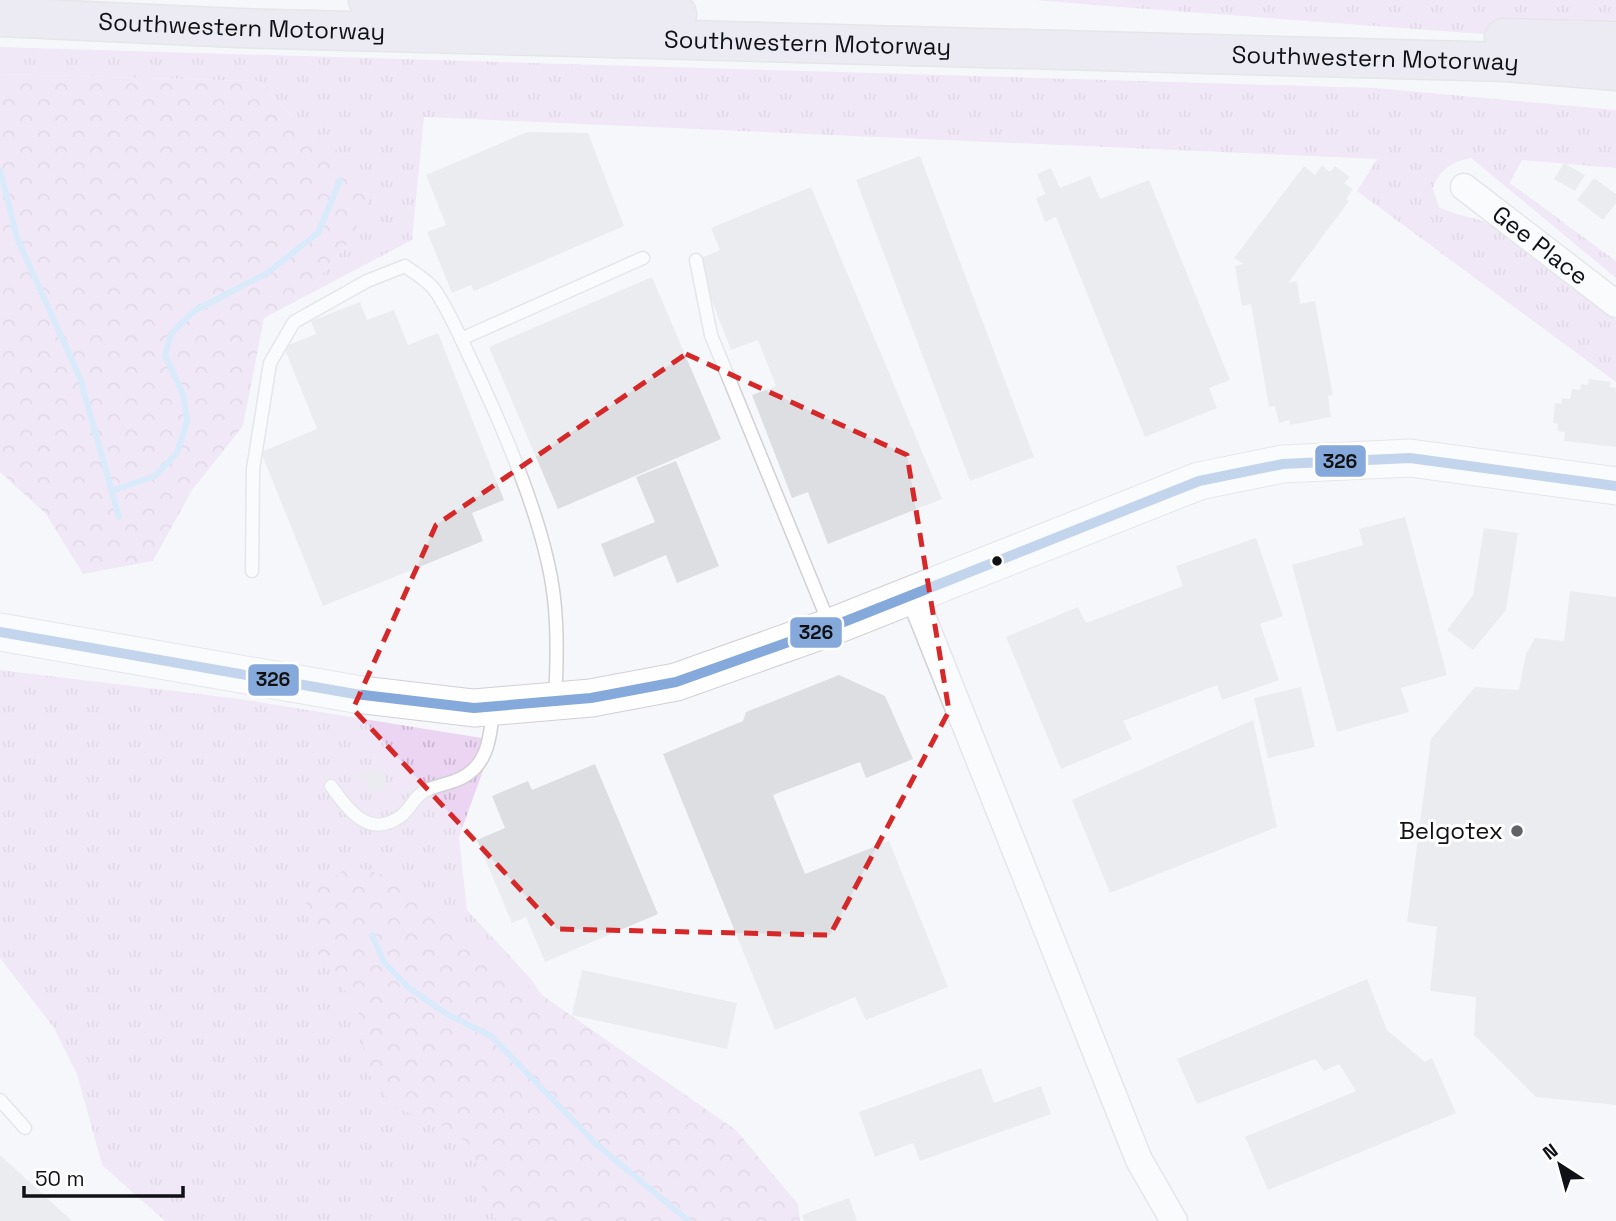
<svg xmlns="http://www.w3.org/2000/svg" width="1616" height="1221" font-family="'Space Grotesk',sans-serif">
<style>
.grass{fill:url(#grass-tufts)}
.forest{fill:url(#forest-crowns)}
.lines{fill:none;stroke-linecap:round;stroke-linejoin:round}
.stream{stroke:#b5dbfb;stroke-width:6}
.building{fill:#dcdee2}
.lane-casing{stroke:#d0d0d5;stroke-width:15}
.street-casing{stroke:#d0d0d5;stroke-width:29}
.secondary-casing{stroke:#d0d0d5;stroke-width:39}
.highway-casing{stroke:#d1d1d3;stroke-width:41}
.lane{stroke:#fefefe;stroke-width:12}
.street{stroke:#fefefe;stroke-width:26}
.secondary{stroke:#fefefe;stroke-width:37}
.highway{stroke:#e1dbe9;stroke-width:38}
.bus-1-casing{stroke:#fff;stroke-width:16}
.bus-1{stroke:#85a9db;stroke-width:10}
.marked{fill:none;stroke:#d62828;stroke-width:5;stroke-dasharray:14 9;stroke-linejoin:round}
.bus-dot{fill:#101116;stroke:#fff;stroke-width:2.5}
.poi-dot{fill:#606266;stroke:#fff;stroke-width:2.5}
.labels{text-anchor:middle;stroke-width:6;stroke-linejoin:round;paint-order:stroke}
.street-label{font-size:24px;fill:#101116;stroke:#fff}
.poi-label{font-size:24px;fill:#101116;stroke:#fff;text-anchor:end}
.line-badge{stroke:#fff;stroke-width:2.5}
.pale-badge-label{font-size:19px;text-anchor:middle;font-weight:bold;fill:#111}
</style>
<defs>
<pattern id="grass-tufts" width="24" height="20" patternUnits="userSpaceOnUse" patternTransform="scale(1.75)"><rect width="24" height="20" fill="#ecd5f2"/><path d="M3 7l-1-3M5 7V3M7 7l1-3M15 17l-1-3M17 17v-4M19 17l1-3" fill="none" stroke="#c9b6cf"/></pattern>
<pattern id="forest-crowns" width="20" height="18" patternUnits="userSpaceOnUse" patternTransform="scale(1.75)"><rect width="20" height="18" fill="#ecd5f2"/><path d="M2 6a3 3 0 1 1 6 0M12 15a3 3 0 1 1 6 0" fill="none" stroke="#c9b6cf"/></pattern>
</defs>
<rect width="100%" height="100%" fill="#f6f7fb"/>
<!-- grass -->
<g class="grass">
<polygon points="1121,0 1616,0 1616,44 1106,6"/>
<path d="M0 47 1376 88 1616 110V168L1522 160 1510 183 1616 261V278L1471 158C1453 161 1439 170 1433 188L1439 207C1456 216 1471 216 1488 223L1616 320V382L1357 191 1377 159 424 117 412 240 302 298 349 242 292 116 258 81 0 74Z"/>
<polygon points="0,670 240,699 494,740 459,837 467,910 531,979 569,1036 654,1221 165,1221 102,1165 77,1074 54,1028 0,958"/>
</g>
<!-- forest -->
<g class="forest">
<polygon points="1034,0 1121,0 1106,6"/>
<polygon points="0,74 258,81 292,116 339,152 373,192 349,242 302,298 264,318 243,426 192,490 153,561 83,574 46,514 0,472"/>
<polygon points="351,865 418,886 464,941 736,1130 798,1204 800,1221 497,1221 482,1190 475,1155 456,1131 396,1108 367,1071 358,1009 318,954 305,898"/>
</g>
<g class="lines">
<!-- stream -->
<g class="stream">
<polyline points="0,170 17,238 80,378 119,517"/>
<polyline points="111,491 155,476 177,453 187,421 183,394 165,356 171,334 194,311 267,273 318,233 340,180"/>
<polyline points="372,935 384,962 408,987 445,1013 491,1036 596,1144 689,1221"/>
</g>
</g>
<!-- building -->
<g class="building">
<polygon points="527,132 588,133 624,226 474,291 471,285 452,293 427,232 446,225 426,175"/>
<polygon points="920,156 1034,457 970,481 856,180"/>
<polygon points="1564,163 1585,175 1575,191 1554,179"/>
<polygon points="1322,165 1330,172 1335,166 1350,177 1344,183 1353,189 1346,199 1349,201 1288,283 1297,281 1300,304 1315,301 1333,395 1328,396 1331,417 1290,425 1289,420 1279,423 1275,406 1269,407 1251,304 1242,306 1235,266 1243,264 1234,258 1304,166 1315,175"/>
<polygon points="1051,168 1060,188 1090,176 1100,199 1149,180 1230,380 1209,388 1217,408 1145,437 1056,217 1045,222 1036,198 1045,194 1037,174"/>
<polygon points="1594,178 1616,194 1616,203 1603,220 1577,200"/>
<polygon points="811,187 942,499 828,544 808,492 792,498 752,395 776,386 758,340 731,350 696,260 720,250 711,228"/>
<polygon points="652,277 721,439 558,509 489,347"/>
<polygon points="360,302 367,320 394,310 408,345 438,333 504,500 472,513 483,541 323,606 261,452 317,429 284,347 316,334 311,321"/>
<polygon points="1589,379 1611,382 1610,387 1616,388 1616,447 1564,441 1565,432 1557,431 1558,424 1553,423 1555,403 1561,404 1562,398 1570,399 1572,389 1580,390 1581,384 1588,385"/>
<polygon points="676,461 719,566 677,583 666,555 614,577 601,544 655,522 636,477"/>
<polygon points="1405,517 1447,675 1401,688 1409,712 1337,732 1292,565 1363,545 1359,529"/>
<polygon points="1484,528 1518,533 1506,610 1473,650 1447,630 1473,595"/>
<polygon points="1256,538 1283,616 1260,624 1279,680 1222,700 1217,685 1123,721 1132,739 1061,769 1006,637 1078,607 1086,623 1183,586 1176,566"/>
<polygon points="1570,591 1616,597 1616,1105 1536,1097 1474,1035 1476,997 1430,991 1437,927 1407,922 1431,739 1475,687 1519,690 1526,654 1535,638 1564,641"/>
<polygon points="839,675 885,696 913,759 866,778 860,762 773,795 805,874 889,841 948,987 866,1020 855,997 775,1030 663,754 743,721 746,712"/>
<polygon points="1301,687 1315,747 1268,758 1254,698"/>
<polygon points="1253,720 1277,827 1110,893 1072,800"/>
<polygon points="595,764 658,914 545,962 526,917 512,923 477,840 505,828 492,796 528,781 532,790"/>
<polygon points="382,768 387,787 369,792 364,772"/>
<polygon points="582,970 737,1003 727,1049 572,1015"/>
<polygon points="1367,979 1387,1030 1425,1062 1432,1058 1456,1113 1268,1190 1245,1137 1356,1091 1339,1064 1324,1071 1315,1059 1197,1104 1177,1059"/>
<polygon points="981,1068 994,1103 1041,1086 1051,1114 920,1161 913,1143 875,1157 859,1112"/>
<polygon points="0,1155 47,1198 72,1221 0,1221"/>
<polygon points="849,1198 857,1221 804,1221 802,1215"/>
</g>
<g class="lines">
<!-- lane casing -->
<g class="lane-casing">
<g id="lane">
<polyline points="696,260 711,335 829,623"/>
<polyline points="461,339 643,258"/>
<path d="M252 571 253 469 270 363 294 322 367 281 405 266C414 273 427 280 434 289 449 310 460 337 471 360 502 425 546 527 554 598 558 632 557 666 555 700"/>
<path d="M331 786C348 809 369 840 401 816 410 809 414 798 423 792 433 786 444 785 454 781 487 770 490 740 493 710"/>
<polyline points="0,1100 25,1128"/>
</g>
</g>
<!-- street casing -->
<g class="street-casing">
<g id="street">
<path id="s1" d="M1464 187 1616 304"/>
<polyline points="914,596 1139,1160 1174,1221"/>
</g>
</g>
<!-- secondary casing -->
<g class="secondary-casing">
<polyline id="secondary" points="0,632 355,694 474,708 591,698 676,682 831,627 1199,481 1283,464 1410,458 1616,486"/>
</g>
<!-- highway casing -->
<g class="highway-casing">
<g id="highway">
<polyline points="368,0 677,14"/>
<path id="s2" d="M0 17 238 28 1506 62 1616 71"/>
<polyline points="1504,38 1616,41"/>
</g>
</g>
<!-- lane -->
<use href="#lane" class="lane"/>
<!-- street -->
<use href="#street" class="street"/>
<!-- secondary -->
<use href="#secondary" class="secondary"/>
<!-- highway -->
<use href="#highway" class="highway"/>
<!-- bus-1 casing -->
<g class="bus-1-casing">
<polyline id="bus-1" points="0,632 355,694 474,708 591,698 676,682 831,627 1199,481 1283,464 1410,458 1616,486"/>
</g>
<!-- bus-1 -->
<use href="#bus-1" class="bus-1"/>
</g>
<!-- marked area -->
<path d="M0 0H1616V1221H0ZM686 354 907 455 949 711 830 935 557 929 353 709 436 525Z" fill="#f6f7fb" fill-opacity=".55" fill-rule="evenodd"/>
<path class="marked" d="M686 354 907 455 949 711 830 935 557 929 353 709 436 525Z"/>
<!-- markers -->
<circle class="bus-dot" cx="997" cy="561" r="6"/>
<circle class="poi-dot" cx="1517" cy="831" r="7"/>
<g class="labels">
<!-- street labels -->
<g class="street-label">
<text dy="8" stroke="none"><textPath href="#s2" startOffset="242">Southwestern Motorway</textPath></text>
<text dy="8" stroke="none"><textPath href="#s2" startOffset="808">Southwestern Motorway</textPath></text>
<text dy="8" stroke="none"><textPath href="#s2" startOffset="1376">Southwestern Motorway</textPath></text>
<text dy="8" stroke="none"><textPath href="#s1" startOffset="96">Gee Place</textPath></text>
</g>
<!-- poi labels -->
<g class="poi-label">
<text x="1503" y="839">Belgotex</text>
</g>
</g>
<g class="line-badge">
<rect x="1314" y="444" width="53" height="34" rx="7" fill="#85a9db"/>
<rect x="789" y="616" width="54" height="33" rx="7" fill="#85a9db"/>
<rect x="247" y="663" width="53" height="34" rx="7" fill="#85a9db"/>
</g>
<g class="pale-badge-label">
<text x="1340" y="468">326</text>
<text x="816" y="639">326</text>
<text x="273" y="686">326</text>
</g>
<!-- north arrow -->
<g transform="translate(1560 1165) rotate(324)" stroke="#ffffff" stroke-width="5" paint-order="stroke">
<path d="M0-5L12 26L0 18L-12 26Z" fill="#101116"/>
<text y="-10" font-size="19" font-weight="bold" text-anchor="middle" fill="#101116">N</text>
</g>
<!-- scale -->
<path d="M24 1186v10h159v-10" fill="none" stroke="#101116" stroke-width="3.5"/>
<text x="35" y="1186" font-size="21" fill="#101116" stroke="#ffffff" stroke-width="5" paint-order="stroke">50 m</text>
</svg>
